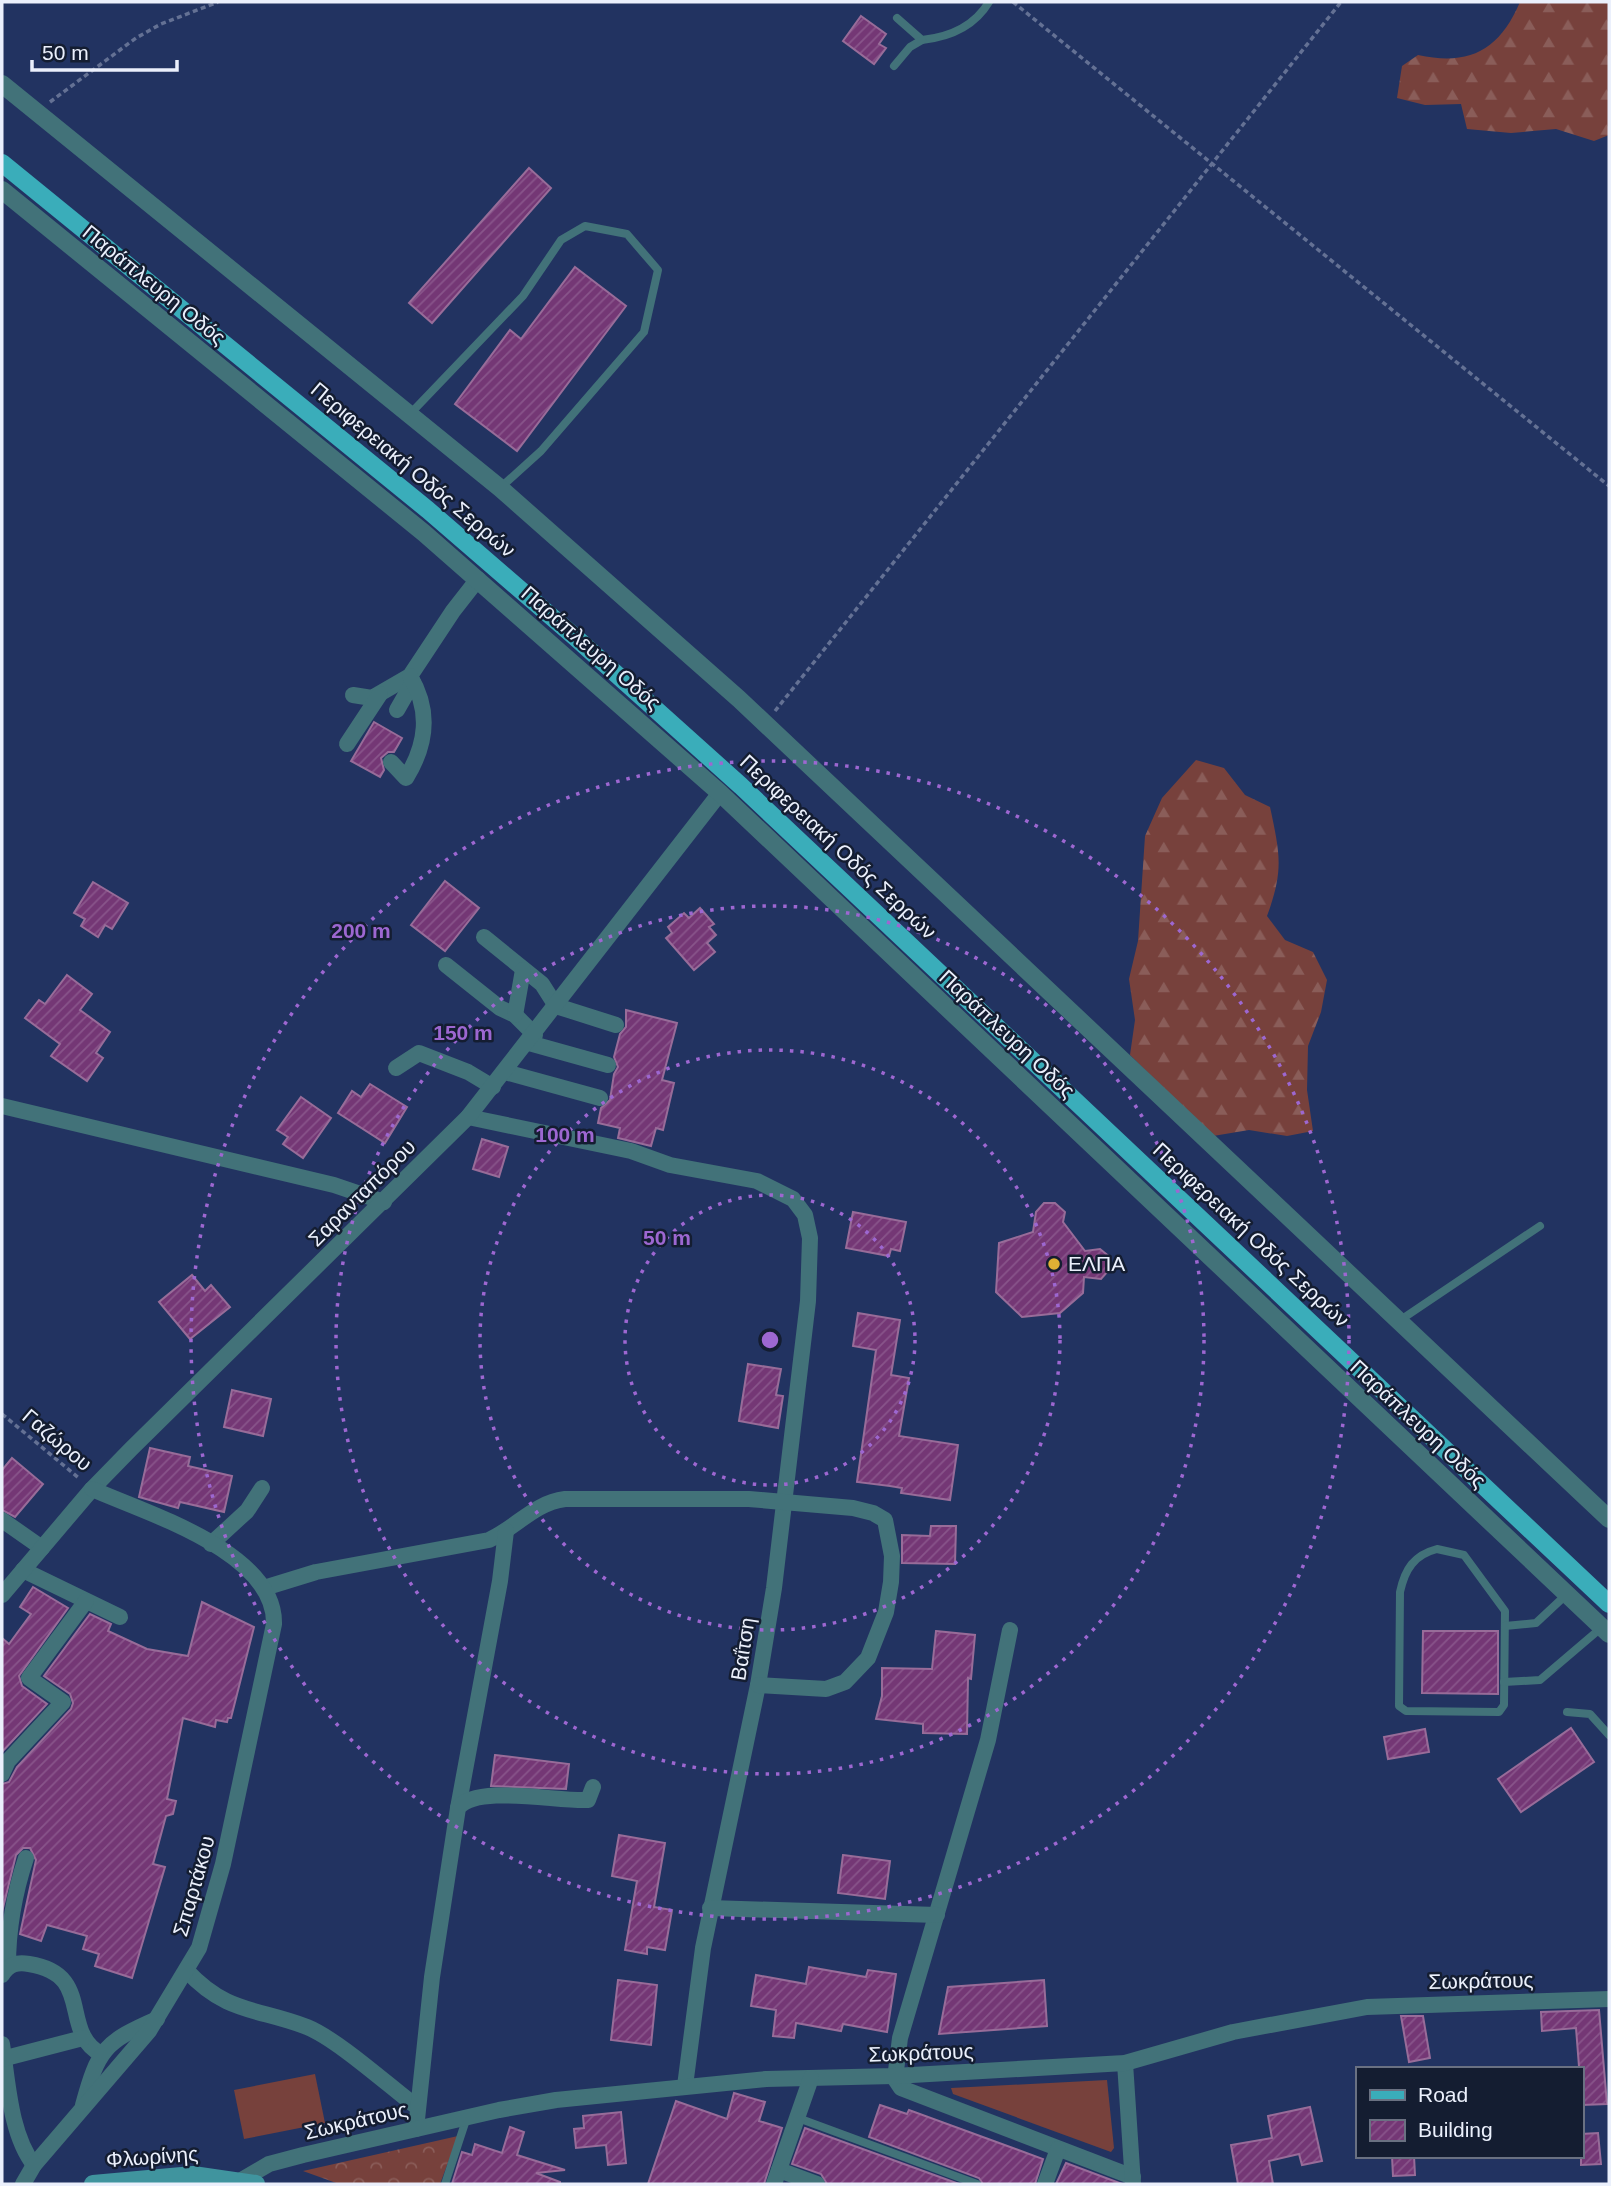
<svg xmlns="http://www.w3.org/2000/svg" width="1611" height="2186" font-family="Arial,sans-serif">
<style>
.grass{fill:#77413c}
.forest{fill:url(#forest-firs)}
.park{fill:url(#park-crowns)}
.building{fill:url(#building-hatch);stroke:#986c99;stroke-width:2}
.lines{fill:none;stroke-linecap:round;stroke-linejoin:round}
.path{stroke:#647194;stroke-width:3.5;stroke-dasharray:5 3.5;stroke-linecap:butt}
.service{stroke:#427279;stroke-width:8}
.minor{stroke:#427279;stroke-width:16}
.tertiary{stroke:#427279;stroke-width:18}
.secondary{stroke:#40949e;stroke-width:18}
.primary{stroke:#3aadba;stroke-width:18}
.ring{fill:none;stroke:#9d67d1;stroke-width:3.5;stroke-dasharray:3.5 7}
.poi-dot{fill:#e0b034;stroke:#141d31;stroke-width:2.5}
.labels{text-anchor:middle;stroke-width:5;stroke-linejoin:round;paint-order:stroke}
.street-label{font-size:21px;fill:#ebf0fc;stroke:#141d31}
.poi-label{font-size:21px;fill:#ebf0fc;stroke:#141d31;text-anchor:start}
.centre{fill:#9d67d1;stroke:#141d31;stroke-width:3.5}
.ring-label{font-size:21px;text-anchor:middle;font-weight:bold;fill:#9d67d1;stroke:#141d31;stroke-width:5;stroke-linejoin:round;paint-order:stroke}
</style>
<defs>
<pattern id="forest-firs" width="22" height="20" patternUnits="userSpaceOnUse" patternTransform="scale(1.75)"><rect width="22" height="20" fill="#77413c"/><path d="M5 1l3.5 6h-7zM16 11l3.5 6h-7z" fill="#8a5d59"/></pattern>
<pattern id="park-crowns" width="20" height="18" patternUnits="userSpaceOnUse" patternTransform="scale(1.75)"><rect width="20" height="18" fill="#77413c"/><path d="M2 6a3 3 0 1 1 6 0M12 15a3 3 0 1 1 6 0" fill="none" stroke="#8a5d59"/></pattern>
<pattern id="building-hatch" width="6" height="6" patternUnits="userSpaceOnUse" patternTransform="scale(1.75)"><rect width="6" height="6" fill="#743775"/><path d="M-1 1l2-2M0 6l6-6M5 7l2-2" fill="none" stroke="#88548a"/></pattern>
</defs>
<rect width="100%" height="100%" fill="#223361"/>
<!-- grass -->
<g class="grass">
<polygon points="315,2074 325,2123 244,2139 234,2090"/>
<polygon points="1107,2080 1114,2148 1111,2152 953,2094 951,2088"/>
</g>
<!-- forest -->
<g class="forest">
<path d="M1520 2H1609V135L1594 141 1556 129 1511 133 1467 129 1461 104 1425 105 1397 98 1402 66 1418 55C1469 66 1499 51 1520 2Z"/>
<path d="M1196 760 1224 768 1245 795 1270 807C1280 854 1284 870 1267 916L1285 940 1313 952 1327 980 1321 1012 1308 1046 1307 1090 1313 1131 1287 1136 1249 1130 1213 1136 1130 1055 1135 1020 1129 979 1138 941 1145 836 1162 798Z"/>
</g>
<!-- park -->
<polygon class="park" points="458,2136 440,2184 339,2184 303,2171"/>
<!-- building -->
<g class="building">
<polygon points="861,16 886,34 879,44 886,48 874,64 843,41"/>
<polygon points="529,168 551,188 432,323 409,303"/>
<polygon points="575,267 626,306 517,451 455,404 510,330 521,339"/>
<polygon points="374,722 402,738 394,752 388,752 381,758 384,770 380,777 351,761"/>
<polygon points="445,881 479,908 445,951 411,925"/>
<polygon points="93,882 128,903 112,929 105,925 98,937 81,926 85,919 74,913"/>
<polygon points="700,908 714,924 709,927 716,935 707,943 715,952 694,970 666,938 672,933 668,927 684,913 689,918"/>
<polygon points="67,975 92,994 80,1010 110,1032 96,1053 103,1058 87,1081 51,1056 60,1044 25,1018 39,1000 45,1004"/>
<polygon points="626,1010 677,1023 662,1080 674,1083 663,1130 656,1128 651,1146 618,1138 620,1128 598,1123 601,1108 610,1100 614,1074 618,1067 614,1057 620,1034 626,1027"/>
<polygon points="370,1084 407,1107 385,1143 338,1113 352,1091 361,1097"/>
<polygon points="301,1097 331,1118 303,1158 283,1144 288,1137 277,1130"/>
<polygon points="482,1139 508,1147 499,1177 473,1169"/>
<polygon points="1044,1203 1055,1203 1065,1212 1063,1222 1085,1251 1100,1249 1111,1258 1108,1271 1101,1279 1084,1277 1083,1293 1060,1313 1022,1317 996,1292 999,1243 1033,1232 1036,1212"/>
<polygon points="853,1212 906,1222 900,1251 891,1249 889,1256 846,1248"/>
<polygon points="192,1275 205,1291 211,1285 230,1307 190,1339 159,1302"/>
<polygon points="858,1313 900,1320 891,1375 909,1378 899,1436 958,1445 950,1500 901,1493 902,1488 890,1486 857,1482 876,1350 853,1346"/>
<polygon points="748,1364 781,1369 776,1395 783,1396 778,1428 739,1421"/>
<polygon points="232,1390 271,1399 263,1436 224,1427"/>
<polygon points="150,1448 190,1457 188,1466 232,1476 224,1512 180,1502 178,1508 139,1497"/>
<polygon points="12,1458 43,1484 15,1517 2,1510 2,1470"/>
<polygon points="931,1526 956,1526 955,1564 902,1563 902,1535 930,1536"/>
<polygon points="33,1587 68,1608 19,1676 22,1686 47,1704 2,1752 2,1638 9,1644 31,1614 20,1607"/>
<polygon points="202,1602 254,1627 231,1718 228,1718 227,1722 216,1720 215,1727 183,1718 167,1799 176,1801 173,1814 166,1816 153,1864 165,1867 132,1978 95,1966 99,1954 83,1949 87,1936 47,1925 41,1941 20,1934 36,1860 30,1848 23,1848 16,1855 2,1912 2,1784 9,1782 17,1767 71,1709 73,1703 70,1694 44,1676 90,1614 111,1624 108,1631 147,1649 188,1656"/>
<polygon points="936,1631 975,1635 971,1679 968,1678 967,1734 923,1733 923,1724 876,1719 882,1696 882,1668 932,1669"/>
<polygon points="1423,1631 1498,1631 1498,1694 1422,1693"/>
<polygon points="1571,1728 1594,1762 1521,1812 1498,1779"/>
<polygon points="1425,1729 1429,1752 1388,1759 1384,1737"/>
<polygon points="495,1755 569,1764 566,1789 491,1786"/>
<polygon points="619,1835 665,1843 654,1907 672,1910 665,1950 647,1947 647,1954 625,1950 637,1881 612,1876"/>
<polygon points="843,1855 890,1861 885,1899 838,1893"/>
<polygon points="809,1967 866,1977 868,1970 896,1974 887,2032 843,2024 841,2031 796,2023 794,2038 773,2036 776,2010 751,2006 756,1975 806,1984"/>
<polygon points="618,1980 657,1985 651,2045 611,2040"/>
<polygon points="1044,1980 1047,2026 939,2034 948,1987"/>
<polygon points="1599,2010 1607,2104 1582,2105 1576,2028 1542,2031 1541,2012"/>
<polygon points="1401,2016 1423,2016 1430,2058 1409,2062"/>
<polygon points="734,2093 765,2102 759,2121 782,2128 764,2184 648,2184 676,2101 727,2119"/>
<polygon points="880,2105 907,2114 909,2110 1043,2159 1035,2184 983,2184 979,2178 869,2137"/>
<polygon points="1310,2107 1322,2161 1302,2165 1299,2154 1269,2161 1273,2184 1238,2184 1231,2145 1272,2138 1268,2116"/>
<polygon points="621,2112 626,2163 608,2165 606,2145 576,2148 574,2129 584,2128 583,2116"/>
<polygon points="510,2127 524,2132 517,2155 565,2170 536,2173 560,2182 560,2184 452,2184 462,2152 472,2155 475,2144 502,2153"/>
<polygon points="805,2128 959,2184 827,2184 821,2174 792,2164"/>
<polygon points="1598,2133 1601,2164 1581,2165 1581,2134"/>
<polygon points="1392,2156 1414,2156 1415,2175 1393,2176"/>
<polygon points="1066,2163 1122,2184 1056,2184"/>
</g>
<g class="lines">
<!-- path -->
<g class="path">
<polyline points="1013,2 1609,486"/>
<polyline points="50,102 136,38 161,24 218,2"/>
<polyline points="775,711 1341,2"/>
<polyline points="2,1414 80,1479"/>
</g>
<!-- service -->
<g class="service">
<path d="M897 18 922 40C950 37 974 27 989 2"/>
<polyline points="894,66 910,47 922,40"/>
<polyline points="410,414 523,296 561,240 585,226 627,234 658,270 644,332 541,451 500,488"/>
<polyline points="1399,1321 1540,1226"/>
<path d="M1437 1549 1464 1555 1505 1611 1504 1705 1499 1712 1406 1711 1399 1706 1400 1592C1405 1569 1414 1555 1437 1549Z"/>
<polyline points="1505,1626 1536,1623 1567,1594"/>
<polyline points="1504,1682 1540,1680 1601,1628"/>
<polyline points="1567,1712 1590,1714 1609,1735"/>
<polyline points="798,2118 977,2184"/>
<polyline points="445,2184 467,2117"/>
</g>
<!-- minor -->
<g class="minor">
<polyline points="353,695 372,698 410,676 453,611 478,579"/>
<polyline points="397,710 413,682"/>
<polyline points="347,744 380,694"/>
<path d="M391 762 406 778C427 744 431 711 410 676"/>
<polyline points="484,937 542,984 556,1006 616,1025"/>
<polyline points="446,965 500,1008 515,1015 535,1035"/>
<polyline points="515,1015 523,970"/>
<polyline points="529,1043 608,1065"/>
<polyline points="396,1068 419,1053 468,1072 493,1087"/>
<polyline points="505,1072 600,1098"/>
<polyline points="2,1106 334,1185 384,1202"/>
<polyline points="468,1117 631,1151 670,1165 757,1181 793,1199 805,1215 810,1238 808,1301 774,1588 758,1685 703,1948 685,2086"/>
<polyline points="2,1520 42,1548"/>
<polyline points="211,1544 247,1511 262,1488"/>
<polyline points="23,1570 120,1617"/>
<path d="M264 1588 316 1572 489 1540C517 1527 534 1503 565 1499H749L853 1508 873 1513 885 1520 892 1556 891 1582 886 1612 868 1658 845 1682 826 1689 758 1685"/>
<polyline points="2,1595 92,1489 131,1449 468,1117 720,793"/>
<polyline points="1010,1630 988,1740 900,2038 895,2079 901,2088 1133,2177"/>
<polyline points="2,1774 8,1761 63,1702 29,1678 86,1601"/>
<polyline points="458,1808 500,1581 506,1531"/>
<polyline points="710,1908 937,1915"/>
<path d="M8 1966C8 1928 14 1894 26 1858"/>
<path d="M187 1971C227 2014 258 2008 307 2027 337 2039 389 2086 417 2107"/>
<path d="M2 1975C9 1964 17 1962 29 1964 95 1974 59 2031 101 2054"/>
<path d="M2 2044C8 2082 10 2134 34 2165"/>
<polyline points="2,2059 83,2038"/>
<polyline points="1125,2063 1133,2184"/>
<path d="M83 2105C98 2050 104 2042 157 2019"/>
<path d="M416 2129 432 1977 458 1808C477 1784 558 1802 588 1800L593 1787"/>
<polyline points="779,2170 817,2184"/>
<polyline points="240,2181 269,2164 303,2155 499,2110 556,2100 766,2079 894,2076 1125,2063 1233,2032 1367,2007 1609,1999"/>
<path d="M23 2184 34 2165 149 2031 199 1948 223 1864 274 1624C276 1552 146 1513 92 1489"/>
<polyline points="774,2184 811,2078"/>
<polyline points="1045,2184 1058,2149"/>
</g>
<!-- tertiary -->
<g class="tertiary">
<polyline points="2,84 500,488 739,699 1609,1519"/>
<polyline points="2,190 424,533 720,793 1609,1634"/>
</g>
<!-- secondary -->
<polyline class="secondary" points="93,2184 193,2175 256,2184"/>
<!-- primary -->
<polyline class="primary" points="2,163 428,510 575,637 741,786 1609,1604"/>
</g>
<!-- distance rings -->
<g class="ring">
<circle cx="770" cy="1340" r="145"/>
<circle cx="770" cy="1340" r="290"/>
<circle cx="770" cy="1340" r="434"/>
<circle cx="770" cy="1340" r="579"/>
</g>
<!-- markers -->
<circle class="poi-dot" cx="1054" cy="1264" r="7"/>
<g class="labels">
<!-- street labels -->
<g class="street-label">
<text transform="translate(154 285) rotate(39)" y="7">Παράπλευρη Οδός</text>
<text transform="translate(413 470) rotate(40)" y="7">Περιφερειακή Οδός Σερρών</text>
<text transform="translate(591 648) rotate(41)" y="7">Παράπλευρη Οδός</text>
<text transform="translate(838 847) rotate(43)" y="7">Περιφερειακή Οδός Σερρών</text>
<text transform="translate(1007 1034) rotate(43)" y="7">Παράπλευρη Οδός</text>
<text transform="translate(362 1193) rotate(-45)" y="7">Σαρανταπόρου</text>
<text transform="translate(1251 1235) rotate(43)" y="7">Περιφερειακή Οδός Σερρών</text>
<text transform="translate(1418 1424) rotate(43)" y="7">Παράπλευρη Οδός</text>
<text transform="translate(57 1440) rotate(40)" y="7">Γαζώρου</text>
<text transform="translate(743 1649) rotate(-81)" y="7">Βαΐτση</text>
<text transform="translate(194 1886) rotate(-74)" y="7">Σπαρτάκου</text>
<text transform="translate(1481 1981) rotate(-1)" y="7">Σωκράτους</text>
<text transform="translate(921 2053) rotate(-2)" y="7">Σωκράτους</text>
<text transform="translate(356 2121) rotate(-13)" y="7">Σωκράτους</text>
<text transform="translate(152 2157) rotate(-4)" y="7">Φλωρίνης</text>
</g>
<!-- poi labels -->
<g class="poi-label">
<text x="1068" y="1271">ΕΛΠΑ</text>
</g>
</g>
<circle cx="770" cy="1340" r="10" class="centre"/>
<g class="ring-label">
<text x="361" y="938">200 m</text>
<text x="463" y="1040">150 m</text>
<text x="565" y="1142">100 m</text>
<text x="667" y="1245">50 m</text>
</g>
<!-- border -->
<rect width="1611" height="2186" fill="none" stroke="#ebf0fc" stroke-width="7"/>
<!-- legend -->
<rect x="1356" y="2067" width="228" height="91" fill="#141d31" stroke="#6a7182" stroke-width="2"/>
<rect x="1370" y="2090" width="35" height="10" fill="#3aadba" stroke="#6a7182" stroke-width="2"/>
<text x="1418" y="2102" font-size="21" fill="#ebf0fc">Road</text>
<rect x="1370" y="2120" width="35" height="21" fill="url(#building-hatch)" stroke="#6a7182" stroke-width="2"/>
<text x="1418" y="2137" font-size="21" fill="#ebf0fc">Building</text>
<!-- scale -->
<path d="M32 60v10h145v-10" fill="none" stroke="#ebf0fc" stroke-width="3.5"/>
<text x="42" y="60" font-size="21" fill="#ebf0fc" stroke="#141d31" stroke-width="5" paint-order="stroke">50 m</text>
</svg>
